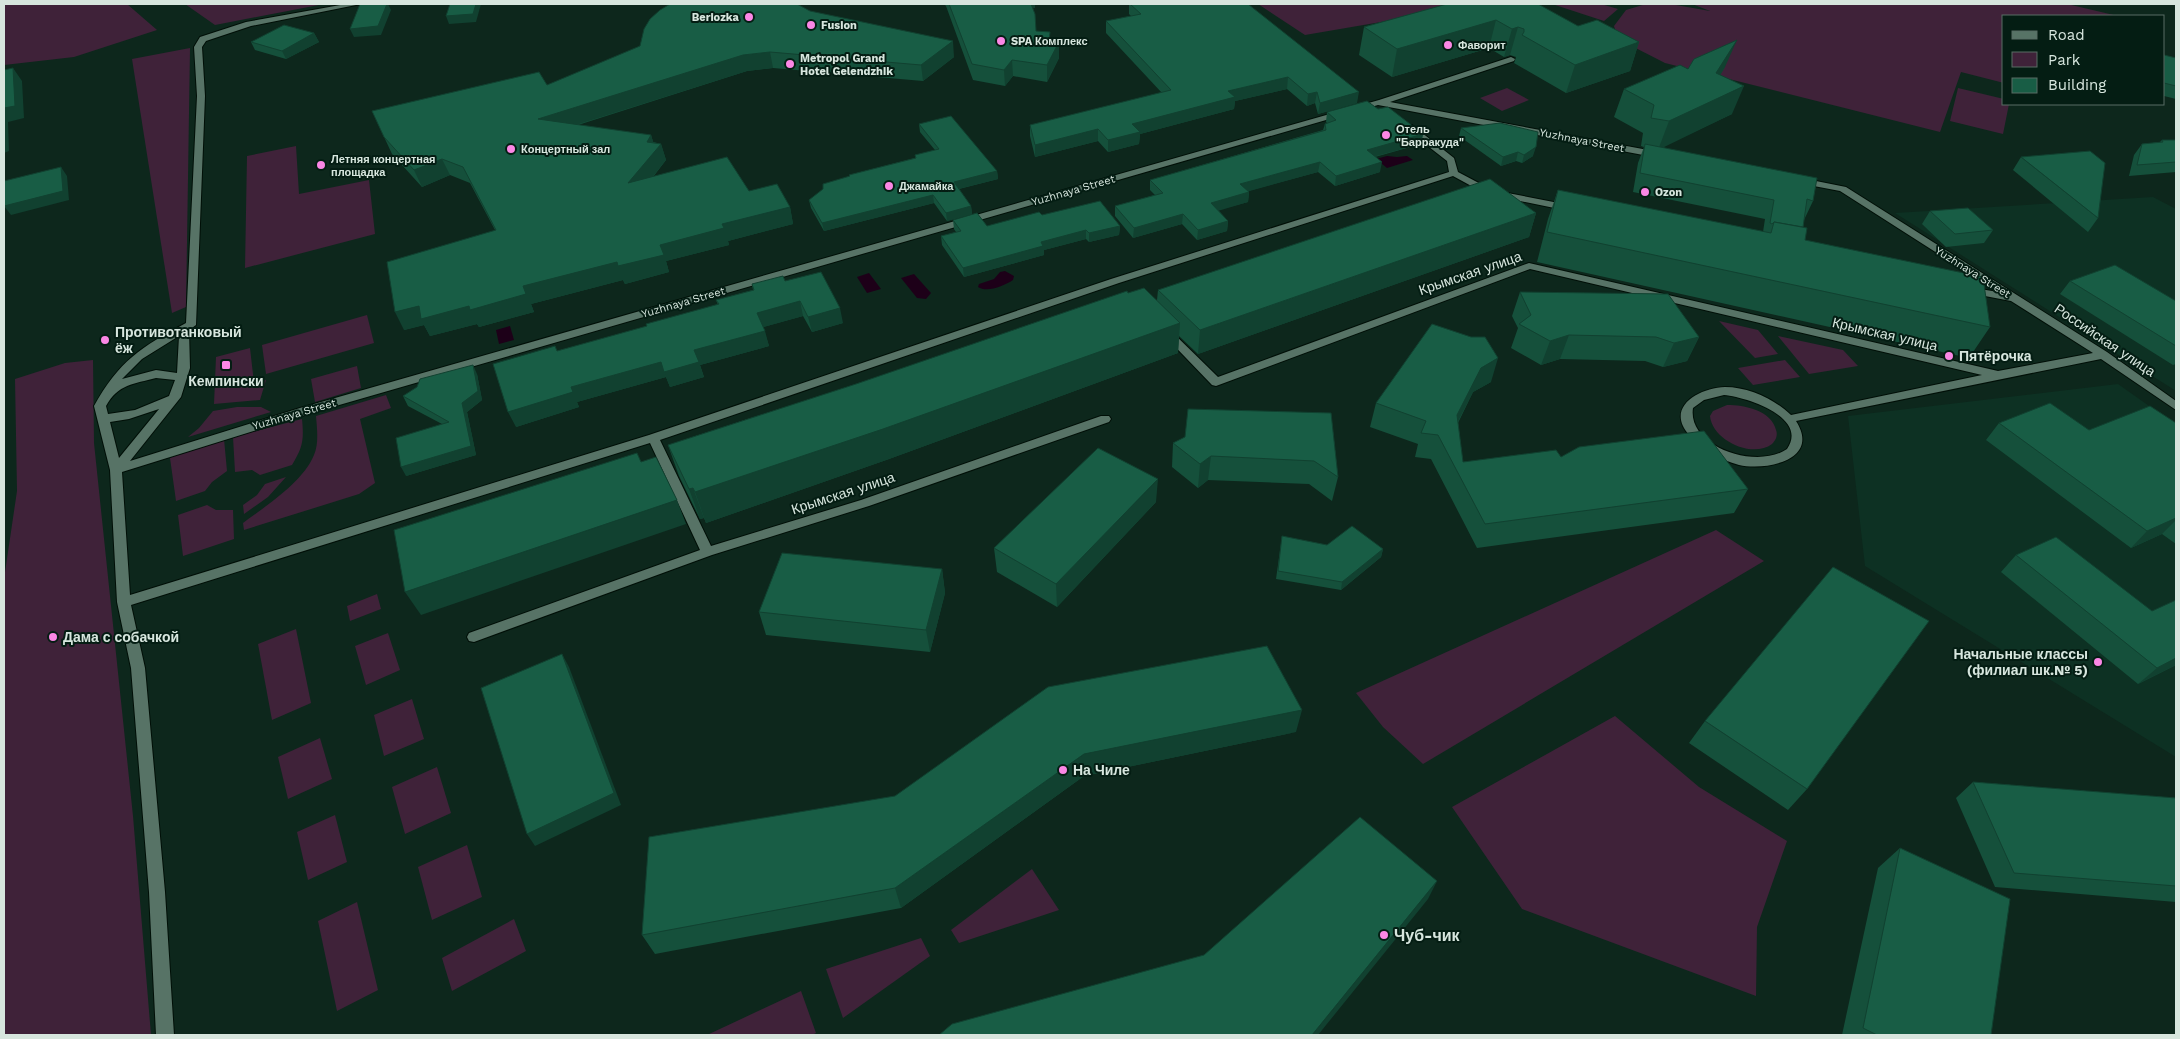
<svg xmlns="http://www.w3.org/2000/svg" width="2180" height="1039" font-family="'Work Sans',sans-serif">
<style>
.built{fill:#0d3123}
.green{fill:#3f2239}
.water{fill:#1d0018}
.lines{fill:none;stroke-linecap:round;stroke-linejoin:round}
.minor-casing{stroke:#000f07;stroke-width:2}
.minor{fill:#577366;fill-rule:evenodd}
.wall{fill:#15503b}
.shaded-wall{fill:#114130}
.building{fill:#185d45;stroke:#114130}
.poi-dot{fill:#fb87e5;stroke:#041d13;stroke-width:2}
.labels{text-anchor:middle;stroke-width:4;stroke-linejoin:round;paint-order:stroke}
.far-poi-label{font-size:11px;font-weight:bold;fill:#d7e6de;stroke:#041d13;text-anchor:start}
.far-street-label{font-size:11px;fill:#d7e6de;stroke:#041d13}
.street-label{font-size:14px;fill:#d7e6de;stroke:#041d13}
.poi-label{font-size:14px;font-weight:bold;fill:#d7e6de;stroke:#041d13;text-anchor:start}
.near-poi-label{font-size:16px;font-weight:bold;fill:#d7e6de;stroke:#041d13;text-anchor:start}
</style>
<rect width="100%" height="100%" fill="#0d271c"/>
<!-- built -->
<g class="built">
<polygon points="2153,197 2176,209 2176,391 1895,213"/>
<polygon points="2118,384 2176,425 2176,757 1865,566 1848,416"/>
</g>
<!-- green -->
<g class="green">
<polygon points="4,4 127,4 157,30 74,57 4,65"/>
<polygon points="185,4 324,4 215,25"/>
<polygon points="1258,4 1486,4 1305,35"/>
<polygon points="1552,4 1601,4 1618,9 1604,21"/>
<polygon points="1646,4 1670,4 1710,11 1692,4 2067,4 2118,16 2004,16 2004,83 1961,72 1940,132 1665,63 1618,39 1614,26 1626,10"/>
<polygon points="190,48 186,307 172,313 132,59"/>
<polygon points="1507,88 1529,100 1502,111 1480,98"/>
<polygon points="1958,88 2004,99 2004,104 2009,104 2003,134 1950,121"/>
<polygon points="296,146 299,194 369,180 375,234 245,268 247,156"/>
<polygon points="367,315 374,343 266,374 262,345"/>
<polygon points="1719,321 1758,330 1778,354 1755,358"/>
<polygon points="1778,336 1843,350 1858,366 1809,374"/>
<polygon points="250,348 254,383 266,380 260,400 214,404 216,357"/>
<polygon points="93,360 94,443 133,816 151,1035 4,1035 4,579 17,491 15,379 65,363"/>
<polygon points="1785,360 1800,377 1753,385 1738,368"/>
<polygon points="357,366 361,388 315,402 311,379"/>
<path d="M386 395 391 408 360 419 375 483 359 494 244 530 243 523C266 506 303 482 314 455 319 443 317 429 316 416Z"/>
<path d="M1727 405C1744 405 1771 410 1776 430 1778 435 1776 440 1772 444 1752 459 1712 440 1710 416L1713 411Z"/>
<polygon points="237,407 261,407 271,412 188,437 199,428 213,411"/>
<path d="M302 419C304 440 303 447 292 465L260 475 252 470 235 472 233 437Z"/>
<polygon points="224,439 227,471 212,482 205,491 176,501 170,458 181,451"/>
<polygon points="286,477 268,497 244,514 243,505 257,495 265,484"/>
<polygon points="207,505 216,510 233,510 234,539 183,556 178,515"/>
<polygon points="1716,530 1764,561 1423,764 1383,727 1356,693"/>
<polygon points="377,594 381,609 350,621 347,606"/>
<polygon points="296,629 311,703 272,720 258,644"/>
<polygon points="388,633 400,670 366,685 355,646"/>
<polygon points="412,699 424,739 384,756 374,715"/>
<polygon points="1615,716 1699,787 1787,841 1757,927 1756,996 1522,909 1452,807"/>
<polygon points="320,738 332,779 288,799 278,757"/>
<polygon points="437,767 451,813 405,834 392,787"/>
<polygon points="335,815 347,862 308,880 297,832"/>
<polygon points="467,845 482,897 432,920 418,867"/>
<polygon points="1032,869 1059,910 959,943 951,930"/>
<polygon points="357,902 378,990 337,1011 318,921"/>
<polygon points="514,919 526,951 452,991 442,958"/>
<polygon points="921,938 930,956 843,1018 826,969"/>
<polygon points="801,991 816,1033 812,1035 707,1035"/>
</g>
<!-- water -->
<g class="water">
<polygon points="1387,156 1397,157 1407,156 1413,160 1387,168 1376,159"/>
<path d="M1005 271 1014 276 1013 280C1004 286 987 293 978 287L979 284 994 279 1000 272Z"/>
<polygon points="869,273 881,289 867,293 857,277"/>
<polygon points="914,274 931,293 926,299 917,298 901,278"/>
<polygon points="510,326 514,340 499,344 496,330"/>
</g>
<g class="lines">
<!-- minor casing -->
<g class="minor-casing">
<g id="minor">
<path d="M346 4H361L251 26 206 41 202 47 205 96 196 325 189 330 190 368 181 397 130 461 300 408 1379 100 1511 57 1515 59 1514 61 1390 102 1659 152 1664 155 1659 158 1378 105 308 414 122 472 130 595 649 435 1111 279 1449 172 1447 161 1406 129V125H1412L1454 158 1458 172 1492 190 1569 205 1574 208 1569 211 1486 194 1453 176 1119 283 660 440 711 546 861 500 1101 416H1109L1111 419 1109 422 869 506 712 555 474 642 469 641 467 637 469 633 700 550 650 443 131 605 145 668 165 892 174 1035H156L149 892 131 668 117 602 110 470 94 406C119 361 141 347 186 323L197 96 194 47 200 37 246 22ZM179 336 177 373 156 370 122 379 142 359ZM156 378 175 380 169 396 135 410 108 414 106 406C118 384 134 384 156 378ZM159 409 119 458 110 422 129 419Z"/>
<path d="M1801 178 1846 187 2107 352 2176 401V410L2101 359 1796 421C1821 460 1766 471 1739 465 1720 460 1703 449 1690 436 1664 408 1698 388 1725 387 1749 387 1774 399 1791 415L1982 375 1530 269 1216 386 1212 385 1161 332 1166 329 1170 330 1218 377 1529 263 1998 371 2093 353 2011 301 1964 292V288L1968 287 1998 292 1840 191 1798 183 1796 181ZM1724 395C1746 397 1809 417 1787 449 1757 470 1687 447 1693 408L1704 400Z"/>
</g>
</g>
<!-- minor -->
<use href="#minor" class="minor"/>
</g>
<!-- wall -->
<g class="wall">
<polygon points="944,4 1035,4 1035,8 1033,8 1036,31 1051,41 1059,42 1059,58 1047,82 1013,76 1005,86 973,80 946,6"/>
<polygon points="1129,4 1357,103 1318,114 1315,103 1307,106 1287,89 1235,101 1234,109 1140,134 1139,144 1108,152 1098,141 1035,157 1030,136 1030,125 1162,93 1106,33 1106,21 1131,16 1129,14"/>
<polygon points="1447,4 1578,26 1639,42 1630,71 1566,93 1514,63 1516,57 1510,55 1504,57 1489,48 1392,77 1359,55 1364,27"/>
<polygon points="810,11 954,57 923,81 773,68 747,71 578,125 651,135 653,142 661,144 666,160 653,177 749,191 790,207 793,224 728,241 729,245 666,261 669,272 625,284 623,280 531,304 534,312 479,327 477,324 430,336 424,325 404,330 495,230 470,183 450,175 422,187 392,154 372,111 547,85"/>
<polygon points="314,33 319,42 286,59 255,50 251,42"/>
<polygon points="2164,55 2176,58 2176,99 2164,96"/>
<polygon points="1725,67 1720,75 1732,114 1662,147 1813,201 1804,220 1803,227 1805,240 1990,327 1969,358 1537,262 1548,219 1558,190 1763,232 1765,219 1633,192 1638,163 1644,147 1641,146 1643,133 1614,117 1624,89 1688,69"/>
<polygon points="1378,109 1423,134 1421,144 1375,157 1380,172 1335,186 1318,172 1248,191 1249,192 1248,202 1218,210 1228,221 1227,231 1197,240 1182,224 1133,238 1115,216 1115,206 1155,195 1150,190 1150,180 1323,130 1325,124 1327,123 1326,122 1327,112"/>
<polygon points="919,124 997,171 998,179 959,189 971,206 972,214 947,221 934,203 824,231 811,208 809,200 849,176 849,175 915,158 915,155 935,150 920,132"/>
<polygon points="1461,128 1533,156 1522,163 1516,161 1501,166 1459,136"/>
<polygon points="2162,140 2176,140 2176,172 2129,176 2134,155 2142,144 2160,142"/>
<polygon points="2021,157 2098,218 2088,232 2013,170"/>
<polygon points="1930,211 1993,230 1984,243 1946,247 1922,224"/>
<polygon points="1536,213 1529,237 1198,354 1179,336 1178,353 889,459 706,523 704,518 700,519 679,476 668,445 856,384 1128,293 1157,300 1158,290"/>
<polygon points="1042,215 1120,226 1119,235 1089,242 1086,239 1044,250 1044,255 964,277 942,245 941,236 956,232 954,229 953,220 987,226"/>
<polygon points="785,281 843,323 812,332 803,316 763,327 769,346 700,365 704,377 670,387 666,377 577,402 579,407 516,427 557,351 647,326 718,305 716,300 753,290 752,284"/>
<polygon points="2070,281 2176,301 2176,364 2173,365 2060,294"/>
<polygon points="1520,292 1699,337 1687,361 1663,367 1645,361 1560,359 1541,365 1511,348 1518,328 1512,316"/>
<polygon points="477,374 482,400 467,412 476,455 406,476 442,424 408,406 403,396"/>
<polygon points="1491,382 1473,392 1458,423 1463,462 1561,457 1748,489 1734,513 1477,548 1431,459 1415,457 1418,444 1370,427 1376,403"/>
<polygon points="1331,413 1338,477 1332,501 1309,484 1208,480 1198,488 1172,467 1173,443"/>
<polygon points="1999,423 2089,430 2176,423 2176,544 2162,534 2131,548 1986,440"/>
<polygon points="1156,502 1057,607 997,572 994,548"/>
<polygon points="1282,536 1327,545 1383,549 1381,557 1341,590 1276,579"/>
<polygon points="2016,555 2176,665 2138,684 2001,572"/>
<polygon points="942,569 945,593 930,652 766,635 759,612"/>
<polygon points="1705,721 1807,789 1788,810 1689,743"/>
<polygon points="1296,732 1084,776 901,908 655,954 642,935 649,837"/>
<polygon points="1973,782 2176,798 2176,902 1995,887 1956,798"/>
<polygon points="1900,848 1991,1035 1842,1035 1878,868"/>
</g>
<!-- shaded-wall -->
<g class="shaded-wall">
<polygon points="387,4 388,4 391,10 381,35 354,37 350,29"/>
<polygon points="476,4 481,4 476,22 449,24 446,16"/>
<polygon points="1027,4 1035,4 1035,8 1027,9"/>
<polygon points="1496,20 1489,48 1392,77 1397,49"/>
<polygon points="1518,27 1510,55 1504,57 1512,29"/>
<polygon points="314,33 319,42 286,59 282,51"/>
<polygon points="1737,40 1725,67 1705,101 1716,73"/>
<polygon points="953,41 954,57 923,81 921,65"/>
<polygon points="1059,42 1059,58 1047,82 1047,65"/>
<polygon points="1639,42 1630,71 1566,93 1575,65"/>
<polygon points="770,52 773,68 747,71 544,135 538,119 743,55"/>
<polygon points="1012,60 1013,76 1005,86 1004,70"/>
<polygon points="13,68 22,81 24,118 8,122 9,151 4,153 4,108"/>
<polygon points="1288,77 1287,89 1235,101 1234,109 1140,134 1139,144 1108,152 1108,140 1132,124 1228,91"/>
<polygon points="1744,86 1732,114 1658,150 1669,121"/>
<polygon points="1317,92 1315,103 1307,106 1308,94"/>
<polygon points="1359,92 1357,103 1318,114 1320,103"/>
<polygon points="1098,129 1098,141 1035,157 1035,145"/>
<polygon points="1423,134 1421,144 1365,159 1367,150"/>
<polygon points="651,135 656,150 661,144 666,160 634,200 628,183 647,142"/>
<polygon points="1536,147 1533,156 1522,163 1524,155"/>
<polygon points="1518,152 1516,161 1501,166 1503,157"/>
<polygon points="442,159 450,175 422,187 414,170"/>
<polygon points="1320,162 1318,172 1239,194 1240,184"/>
<polygon points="1382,162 1380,172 1335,186 1336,176"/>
<polygon points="61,167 67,176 69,200 11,215 4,206"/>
<polygon points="997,171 998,179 954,190 954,182"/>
<polygon points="1249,192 1248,202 1211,213 1211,203"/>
<polygon points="933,195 934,203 824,231 822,223"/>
<polygon points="971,206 972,214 947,221 946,213"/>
<polygon points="790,207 793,224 728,241 729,245 666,261 669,272 625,284 623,280 531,304 534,312 479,327 477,324 430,336 424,325 404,330 395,312 419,306 469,306 523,286 660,245 722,224"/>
<polygon points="1536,213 1529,237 1198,354 1200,330"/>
<polygon points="1183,214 1182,224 1133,238 1134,228"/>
<polygon points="1228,221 1227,231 1197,240 1198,230"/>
<polygon points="1120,226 1119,235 1089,242 1089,233"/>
<polygon points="1086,230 1086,239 1044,250 1044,255 964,277 963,268 1041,242"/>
<polygon points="800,301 803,316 760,328 757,313"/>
<polygon points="840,308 843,323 812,332 808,317"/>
<polygon points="1180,323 1178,353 889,459 706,523 695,492"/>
<polygon points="765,331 769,346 700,365 704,377 670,387 664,372 694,350"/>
<polygon points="1569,335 1560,359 1541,365 1550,341"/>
<polygon points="1699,337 1687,361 1663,367 1674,343"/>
<polygon points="1498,358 1491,382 1473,392 1449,439 1457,415 1481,368"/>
<polygon points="661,362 666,377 577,402 579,407 516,427 508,412 571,387"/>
<polygon points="473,365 477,374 482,400 467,412 476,455 406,476 401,467 471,446 462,403"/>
<polygon points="1211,456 1208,480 1198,488 1200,464"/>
<polygon points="1158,479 1156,502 1057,607 1056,584"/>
<polygon points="693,488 704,518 700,519 689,489"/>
<polygon points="677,500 686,524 421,615 405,592"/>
<polygon points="2176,518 2176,520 2162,534 2131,548 2147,531"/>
<polygon points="1383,549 1381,557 1341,590 1342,582"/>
<polygon points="942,569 945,593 930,652 926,630"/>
<polygon points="562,654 569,667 621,805 535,846 527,834"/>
<polygon points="2176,658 2176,665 2138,684 2157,668"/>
<polygon points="1302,710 1296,732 1084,776 901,908 895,888 1084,754"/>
<polygon points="1437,881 1428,899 1318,1035 1312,1035"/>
</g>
<!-- building -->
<g class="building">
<polygon points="360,4 387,4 378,26 350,29"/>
<polygon points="450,4 476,4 473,14 446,16"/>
<polygon points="670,4 797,4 810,11 953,41 921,65 770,52 743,55 538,119 651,135 647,142 661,144 628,183 727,157 749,191 777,184 790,207 722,224 724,228 660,245 664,255 618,266 617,262 523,286 526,294 470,310 469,306 421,319 419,306 395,312 387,262 496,230 463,167 442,159 414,170 384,137 372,111 539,72 547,85 640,46 644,29 650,19 660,10"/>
<polygon points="949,4 1031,4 1035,14 1036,31 1050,32 1049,41 1059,42 1047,65 1012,60 1004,70 972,64"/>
<polygon points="1130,4 1248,4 1359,92 1320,103 1317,92 1308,94 1288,77 1228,91 1235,97 1132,124 1140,132 1108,140 1098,129 1035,145 1030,125 1171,90 1106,21 1141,14"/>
<polygon points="1447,4 1538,4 1578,26 1597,20 1639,42 1575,65 1522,35 1524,32 1524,29 1518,27 1512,29 1496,20 1397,49 1364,27"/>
<polygon points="284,25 314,33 282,51 251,42"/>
<polygon points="1737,40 1716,73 1744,86 1669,121 1651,118 1654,105 1624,89 1680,65 1688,69 1694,59"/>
<polygon points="2164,55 2176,58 2176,86 2164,83"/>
<polygon points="13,68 15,106 4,108 4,70"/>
<polygon points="1367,101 1378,109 1388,107 1423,134 1367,150 1382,162 1336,176 1320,162 1240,184 1249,192 1211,203 1228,221 1198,230 1183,214 1134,228 1115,206 1163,193 1150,180 1326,130 1325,124 1336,120 1327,112"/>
<polygon points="951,116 997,171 954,182 971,206 946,213 933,195 822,223 809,200 823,189 823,184 850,176 849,175 916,158 915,155 939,149 919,124"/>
<polygon points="1500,123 1538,132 1536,147 1524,155 1518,152 1503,157 1461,128"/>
<polygon points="2162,140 2176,140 2176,162 2137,165 2142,144 2163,142"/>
<polygon points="1645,144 1817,178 1813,201 1807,199 1803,227 1774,222 1772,224 1770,223 1774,200 1640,173"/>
<polygon points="2090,151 2105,163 2098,218 2021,157"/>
<polygon points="61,167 63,191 4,206 4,181"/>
<polygon points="1490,179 1536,213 1200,330 1158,290"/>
<polygon points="1558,190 1771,233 1774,222 1807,228 1805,240 1983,277 1990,327 1547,232"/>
<polygon points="1100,201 1120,226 1089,233 1086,230 1041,242 1043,246 963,268 941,236 961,231 953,220 977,213 987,226 1039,212 1042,215"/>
<polygon points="1968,208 1993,230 1955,234 1930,211"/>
<polygon points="2115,265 2176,301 2176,346 2070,281"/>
<polygon points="821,272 840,308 808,317 800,301 757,313 765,331 694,350 699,362 664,372 661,362 571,387 573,392 508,412 493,364 555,346 557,351 647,326 646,324 719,304 716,300 754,290 752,284 783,276 785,281"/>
<polygon points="1144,288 1180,323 883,429 695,492 693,488 689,489 668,445 856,384 1127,291 1128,293"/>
<polygon points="1520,292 1668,294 1699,337 1674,343 1656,337 1569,335 1550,341 1519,324 1531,315"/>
<polygon points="1432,324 1471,337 1485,337 1498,358 1481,368 1457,415 1463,462 1556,450 1561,457 1579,447 1704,431 1748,489 1485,524 1438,435 1421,433 1426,421 1376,403"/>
<polygon points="473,365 478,391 462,403 471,446 401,467 396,438 449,422 403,396 417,387 420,379"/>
<polygon points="2050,403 2089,430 2150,406 2176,423 2176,518 2147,531 1999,423"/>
<polygon points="1188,409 1331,413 1338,477 1314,461 1211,456 1200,464 1173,443 1185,437"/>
<polygon points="1098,448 1158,479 1056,584 994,548"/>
<polygon points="637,453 641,462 656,457 677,500 405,592 394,530"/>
<polygon points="1352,526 1383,549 1342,582 1278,571 1282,536 1327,545"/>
<polygon points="2056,537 2152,611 2176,600 2176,658 2157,668 2016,555"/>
<polygon points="782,553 942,569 926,630 759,612"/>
<polygon points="1833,567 1929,621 1807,789 1705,721"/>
<polygon points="1267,646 1302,710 1084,754 895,888 642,935 649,837 895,796 1048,687"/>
<polygon points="562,654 614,793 527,834 481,688"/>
<polygon points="1973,782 2176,798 2176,886 2014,873"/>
<polygon points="1360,817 1437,881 1312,1035 939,1035 952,1024 1204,955"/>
<polygon points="1900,848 2010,899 1991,1035 1877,1035 1863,1028"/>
</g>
<!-- markers -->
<g class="poi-dot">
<circle cx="749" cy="17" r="5"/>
<circle cx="811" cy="25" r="5"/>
<circle cx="1001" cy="41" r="5"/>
<circle cx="1448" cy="45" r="5"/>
<circle cx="790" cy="64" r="5"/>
<circle cx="1386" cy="135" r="5"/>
<circle cx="511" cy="149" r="5"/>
<circle cx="321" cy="165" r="5"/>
<circle cx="889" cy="186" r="5"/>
<circle cx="1645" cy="192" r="5"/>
<circle cx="105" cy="340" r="5"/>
<circle cx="1949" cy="356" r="5"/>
<rect x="221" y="360" width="10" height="10" rx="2.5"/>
<circle cx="53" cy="637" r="5"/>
<circle cx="2098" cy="662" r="5"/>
<circle cx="1063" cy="770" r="5"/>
<circle cx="1384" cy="935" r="5"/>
</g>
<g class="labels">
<!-- far-poi labels -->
<g class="far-poi-label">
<text x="739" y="21" text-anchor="end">Beriozka</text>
<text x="821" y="29">Fusion</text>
<text x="1011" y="45">SPA Комплекс</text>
<text x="1458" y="49">Фаворит</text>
<text x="800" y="62">Metropol Grand<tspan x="800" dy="13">Hotel Gelendzhik</tspan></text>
<text x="1396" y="133">Отель<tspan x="1396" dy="13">"Барракуда"</tspan></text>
<text x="521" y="153">Концертный зал</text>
<text x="331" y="163">Летняя концертная<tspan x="331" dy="13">площадка</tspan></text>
<text x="899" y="190">Джамайка</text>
<text x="1655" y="196">Ozon</text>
</g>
<!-- far-street labels -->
<g class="far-street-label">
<text transform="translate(1582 140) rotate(11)" y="4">Yuzhnaya Street</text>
<text transform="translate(1073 190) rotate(-16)" y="4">Yuzhnaya Street</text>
<text transform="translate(1973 272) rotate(32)" y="4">Yuzhnaya Street</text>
<text transform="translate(683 302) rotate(-16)" y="4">Yuzhnaya Street</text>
<text transform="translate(294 414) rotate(-16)" y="4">Yuzhnaya Street</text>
</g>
<!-- street labels -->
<g class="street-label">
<text transform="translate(1470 273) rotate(-19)" y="5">Крымская улица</text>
<text transform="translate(1885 334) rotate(13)" y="5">Крымская улица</text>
<text transform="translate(2105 340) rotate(34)" y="5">Российская улица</text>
<text transform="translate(843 493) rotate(-18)" y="5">Крымская улица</text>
</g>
<!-- poi labels -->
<g class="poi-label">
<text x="115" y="337">Противотанковый<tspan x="115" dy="16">ёж</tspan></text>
<text x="1959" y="361">Пятёрочка</text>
<text x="226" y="386" text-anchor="middle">Кемпински</text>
<text x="63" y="642">Дама с собачкой</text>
<text x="2088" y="659" text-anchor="end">Начальные классы<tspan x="2088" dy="16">(филиал шк.№ 5)</tspan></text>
<text x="1073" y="775">На Чиле</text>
</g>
<!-- near-poi labels -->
<g class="near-poi-label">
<text x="1394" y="941">Чуб-чик</text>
</g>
</g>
<!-- border -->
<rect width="2180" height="1039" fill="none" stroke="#d7e6de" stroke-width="10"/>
<!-- legend -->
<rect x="2002" y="15" width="162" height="90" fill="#041d13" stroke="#586d64"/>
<rect x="2012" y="31" width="25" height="8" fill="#577366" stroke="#586d64"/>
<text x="2048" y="40" font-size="15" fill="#d7e6de">Road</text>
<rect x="2012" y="52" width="25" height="15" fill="#3f2239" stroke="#586d64"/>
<text x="2048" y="65" font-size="15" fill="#d7e6de">Park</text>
<rect x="2012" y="78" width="25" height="15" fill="#185d45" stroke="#586d64"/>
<text x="2048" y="90" font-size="15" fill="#d7e6de">Building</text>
</svg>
